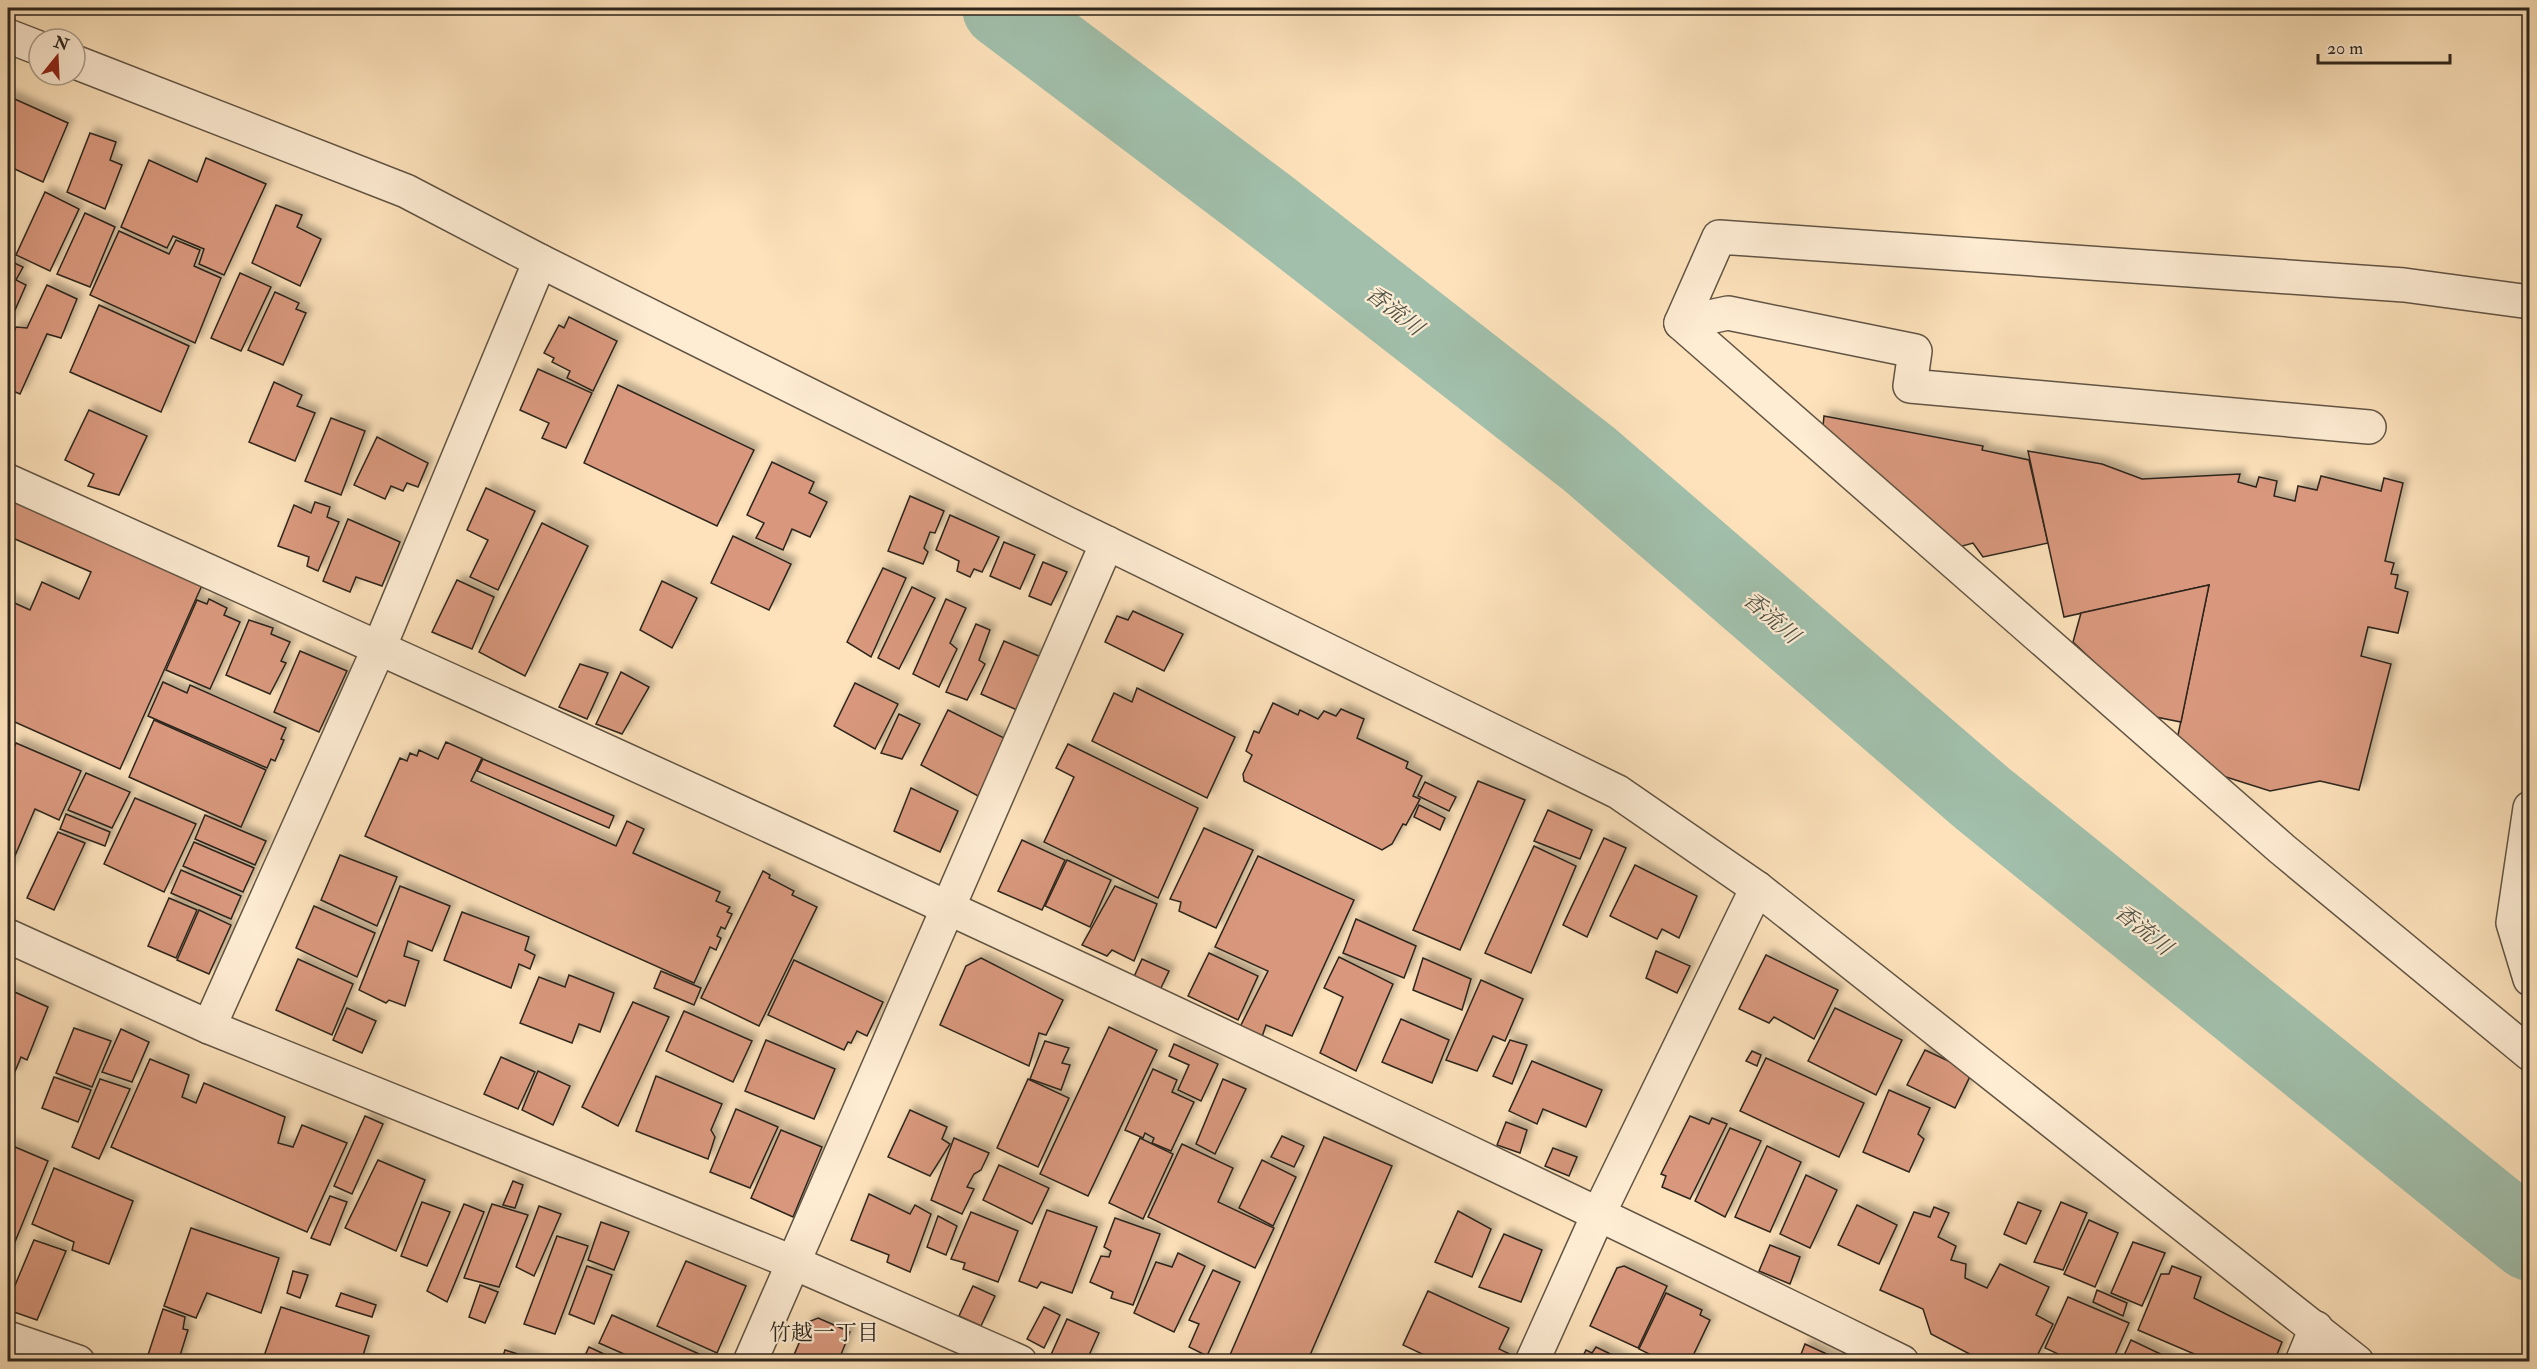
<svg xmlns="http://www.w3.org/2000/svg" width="2537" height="1369" font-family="'IM FELL Double Pica','Noto Serif JP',serif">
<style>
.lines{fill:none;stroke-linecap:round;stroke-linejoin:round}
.river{stroke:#a1bfab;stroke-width:80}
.building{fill:#d9987d;stroke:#2d251c;stroke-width:1.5;filter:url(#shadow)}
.minor-casing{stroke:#615444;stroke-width:36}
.minor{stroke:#feecd3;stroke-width:33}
.labels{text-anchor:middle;stroke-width:4.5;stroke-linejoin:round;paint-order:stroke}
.water-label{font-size:22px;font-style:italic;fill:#505347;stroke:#feecd3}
.neighbourhood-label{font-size:22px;fill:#2d251c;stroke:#feecd3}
</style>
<defs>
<filter id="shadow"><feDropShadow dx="5.5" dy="-5.5" stdDeviation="3" flood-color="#0004"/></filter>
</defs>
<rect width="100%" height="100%" fill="#fde2bb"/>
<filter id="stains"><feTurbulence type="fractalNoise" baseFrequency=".00333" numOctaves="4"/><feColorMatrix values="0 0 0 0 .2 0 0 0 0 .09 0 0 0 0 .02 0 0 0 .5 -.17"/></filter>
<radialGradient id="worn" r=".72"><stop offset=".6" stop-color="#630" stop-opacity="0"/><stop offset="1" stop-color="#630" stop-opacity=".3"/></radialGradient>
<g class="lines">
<!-- river -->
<polyline class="river" points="1002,8 1267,208 1589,459 1982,798 2530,1241"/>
</g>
<!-- building -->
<g class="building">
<polygon points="8,96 68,123 43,182 8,166"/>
<polygon points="90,133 116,142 110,160 122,165 105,209 67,192"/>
<polygon points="206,158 266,184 224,275 199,264 204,249 173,236 167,248 121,227 149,160 197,182"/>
<polygon points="45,192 79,209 50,271 16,255"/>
<polygon points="276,205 302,215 297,227 321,239 300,286 252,263"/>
<polygon points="85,213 115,227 90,287 57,274"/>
<polygon points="119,231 169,254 176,240 200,250 194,266 221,278 195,343 90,295"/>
<polygon points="8,260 23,267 16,280 26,285 8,326"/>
<polygon points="240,273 271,287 241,351 211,338"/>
<polygon points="47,285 77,299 61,338 47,334 20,394 8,389 8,345 16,327 27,328"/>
<polygon points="275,292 299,303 296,309 306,313 283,365 248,350"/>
<polygon points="99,305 189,346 161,412 70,372"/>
<polygon points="569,317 617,341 593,391 567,378 570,371 552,362 554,358 544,353 559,325 564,328"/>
<polygon points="538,369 592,393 566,448 542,438 549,423 520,410"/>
<polygon points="274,382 302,395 297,406 315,413 295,461 249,442"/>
<polygon points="618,385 754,450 717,526 584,463"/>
<polygon points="89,410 147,436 119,495 88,486 94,474 65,460"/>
<polygon points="1824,416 1983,446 1982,450 2029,460 2048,543 1983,557 1973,543 1959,547 1823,426"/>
<polygon points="331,418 365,431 341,495 305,481"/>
<polygon points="377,437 428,463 418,487 407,483 403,491 391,486 385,499 354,485"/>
<polygon points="2028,451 2102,464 2142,479 2240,474 2238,482 2256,487 2259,477 2277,481 2274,496 2295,501 2298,486 2317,490 2321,476 2381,491 2384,478 2403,483 2385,561 2394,563 2391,574 2398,575 2395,588 2408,592 2398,633 2368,627 2361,656 2391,664 2359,790 2320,781 2270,791 2223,776 2177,740 2209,585 2064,617"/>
<polygon points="772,462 814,482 809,493 827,502 810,537 792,529 783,550 756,538 764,523 747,515"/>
<polygon points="486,488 535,511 498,590 470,577 488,540 467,530"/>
<polygon points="8,496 203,583 120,769 8,719 8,600 30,610 42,582 79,599 91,572 8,536"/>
<polygon points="910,496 944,511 935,533 930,532 924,548 928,552 923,564 888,551"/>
<polygon points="315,502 330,507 327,517 339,522 318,571 307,566 309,557 278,546 294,505 311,513"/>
<polygon points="950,515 999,537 982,572 974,569 970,577 957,571 959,561 936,550"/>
<polygon points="348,519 400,542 382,586 356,577 350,592 323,581"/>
<polygon points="542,523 588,546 525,676 479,652"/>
<polygon points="733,536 791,564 769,610 711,583"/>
<polygon points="1004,542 1035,555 1020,589 990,576"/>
<polygon points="1043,562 1067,572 1051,605 1029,596"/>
<polygon points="883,568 906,578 871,657 847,642"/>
<polygon points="457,580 494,597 472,649 432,632"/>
<polygon points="662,581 697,598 672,648 640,630"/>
<polygon points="2209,585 2181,722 2151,716 2073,642 2081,613"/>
<polygon points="912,587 935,598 899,669 878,658"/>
<polygon points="209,599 227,608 224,615 240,622 210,689 166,670 197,600 207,604"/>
<polygon points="946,599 966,608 950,643 957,649 939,687 913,674"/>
<polygon points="1133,611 1183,634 1164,671 1105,642 1117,616 1128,620"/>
<polygon points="249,620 273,628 271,634 290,642 281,661 286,663 270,694 226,675"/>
<polygon points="976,624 990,630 979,660 985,664 967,700 946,692"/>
<polygon points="1004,641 1041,657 1017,710 981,694"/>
<polygon points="300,651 347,671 319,732 274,712"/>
<polygon points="580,664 608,673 587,719 559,707"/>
<polygon points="621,672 649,687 622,734 596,724"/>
<polygon points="163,682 187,693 190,685 286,728 281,739 284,740 275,761 271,759 267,768 148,716"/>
<polygon points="855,683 898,704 875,749 834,726"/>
<polygon points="1137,688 1235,737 1207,798 1092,741 1114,693 1132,702"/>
<polygon points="1273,703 1298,715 1300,710 1318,719 1324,711 1336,716 1341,709 1364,719 1357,738 1408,762 1406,768 1422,776 1413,796 1420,799 1406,825 1403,824 1392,844 1382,850 1244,781 1243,774 1252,755 1246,751 1254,731 1259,733"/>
<polygon points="948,710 1006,739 978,796 921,765"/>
<polygon points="899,714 920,724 902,759 881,753"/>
<polygon points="154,720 266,770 241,827 129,777"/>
<polygon points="446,742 482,758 471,781 616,846 627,821 644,829 633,853 720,892 716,901 730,907 727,912 732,914 725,929 721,927 717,936 721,938 716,950 710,947 694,983 365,836 400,758 407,761 410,753 417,756 419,750 438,759"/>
<polygon points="16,743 81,771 59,820 35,809 8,872 8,761"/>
<polygon points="1068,744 1198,808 1158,898 1044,842 1074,777 1056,768"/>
<polygon points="483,759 614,816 609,828 477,771"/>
<polygon points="86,773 130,792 112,828 68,810"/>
<polygon points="1478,781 1525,800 1460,950 1413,930"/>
<polygon points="1425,782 1456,797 1449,811 1418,796"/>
<polygon points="911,788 958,811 940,852 894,831"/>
<polygon points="135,798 196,824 164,892 104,864"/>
<polygon points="1419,805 1445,818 1440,830 1414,817"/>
<polygon points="1548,810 1592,830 1580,859 1534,841"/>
<polygon points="66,814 110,832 105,846 60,829"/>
<polygon points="205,815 266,841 255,865 195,839"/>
<polygon points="1204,828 1253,850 1216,928 1179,911 1181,902 1170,899"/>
<polygon points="58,832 85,843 54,910 27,898"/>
<polygon points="1604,838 1626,848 1587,937 1563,925"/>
<polygon points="1022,840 1065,860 1042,910 998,891"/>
<polygon points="194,842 254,868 243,892 183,866"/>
<polygon points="1534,846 1576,866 1531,973 1485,953"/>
<polygon points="340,855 397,877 377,926 321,900"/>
<polygon points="1258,856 1354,900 1292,1036 1266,1025 1262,1037 1240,1027 1268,971 1215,947"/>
<polygon points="1067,860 1111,880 1090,927 1045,906"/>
<polygon points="1635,865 1697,896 1679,938 1662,929 1657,939 1610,916"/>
<polygon points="181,870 241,896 231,919 171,893"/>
<polygon points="763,871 770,875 769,878 794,891 792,895 817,907 759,1026 701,998"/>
<polygon points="400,886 450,906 432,951 408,941 404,956 419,961 405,1006 389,1000 386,1003 359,990"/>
<polygon points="1115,886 1157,904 1134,961 1112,950 1107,956 1082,945"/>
<polygon points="169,898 197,910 176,958 148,946"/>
<polygon points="314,906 375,933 357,977 296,948"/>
<polygon points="199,910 231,925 209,974 177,960"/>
<polygon points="462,912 529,937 525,950 535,955 530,969 519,964 511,988 444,960"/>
<polygon points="1356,919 1416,946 1404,978 1343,953"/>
<polygon points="1656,951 1690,966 1677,993 1646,978"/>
<polygon points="1209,953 1258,976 1238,1020 1188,996"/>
<polygon points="1766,955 1838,990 1814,1039 1774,1017 1769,1023 1739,1009"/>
<polygon points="1339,957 1393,984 1356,1071 1320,1053 1343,997 1324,988"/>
<polygon points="981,958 1063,1000 1046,1035 1039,1033 1029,1066 940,1025 966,966"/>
<polygon points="1423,958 1471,979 1462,1010 1413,990"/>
<polygon points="298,959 353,984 332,1035 276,1010"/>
<polygon points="1142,959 1169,971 1159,992 1133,979"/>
<polygon points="794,960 883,1002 867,1036 857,1031 851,1043 848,1042 844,1050 768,1015"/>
<polygon points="661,971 701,988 694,1005 654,988"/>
<polygon points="569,975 614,993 600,1032 579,1024 572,1043 520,1023 539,977 565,987"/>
<polygon points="1481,980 1523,999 1505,1041 1493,1036 1477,1071 1446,1060"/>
<polygon points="8,989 48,1007 27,1060 21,1057 14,1074 8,1071"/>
<polygon points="633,1002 669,1017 618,1126 582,1107"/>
<polygon points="347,1008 376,1021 362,1053 333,1040"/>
<polygon points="1835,1008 1902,1040 1876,1095 1808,1061"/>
<polygon points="684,1011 752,1041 733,1082 666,1051"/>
<polygon points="1401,1019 1449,1040 1432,1083 1382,1062"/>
<polygon points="1109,1027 1157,1050 1088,1196 1040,1174"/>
<polygon points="74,1028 111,1041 92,1087 56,1073"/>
<polygon points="121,1029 149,1042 132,1082 102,1072"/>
<polygon points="766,1040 835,1069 814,1119 745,1091"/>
<polygon points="1510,1040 1527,1045 1512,1084 1493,1076"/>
<polygon points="1045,1041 1069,1048 1062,1063 1070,1065 1061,1090 1030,1079"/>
<polygon points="1174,1044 1218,1064 1201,1101 1178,1090 1189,1065 1169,1056"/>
<polygon points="1925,1050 1972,1072 1955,1108 1907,1085"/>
<polygon points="1752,1051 1761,1055 1757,1066 1746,1061"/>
<polygon points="501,1057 535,1072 518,1109 484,1094"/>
<polygon points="1766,1058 1864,1103 1839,1157 1740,1111"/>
<polygon points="150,1059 189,1075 182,1097 196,1103 204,1083 285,1117 278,1143 293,1147 302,1125 347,1143 307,1232 111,1147"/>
<polygon points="1532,1061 1602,1090 1586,1127 1543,1109 1537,1124 1509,1111"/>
<polygon points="1153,1069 1177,1080 1172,1092 1194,1102 1171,1151 1152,1143 1154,1138 1145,1133 1143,1138 1125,1130"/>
<polygon points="538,1071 570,1086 553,1125 522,1110"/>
<polygon points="656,1076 722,1104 711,1130 715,1137 708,1159 636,1131"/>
<polygon points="54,1077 91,1090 78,1122 42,1108"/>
<polygon points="100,1079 130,1089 99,1159 72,1147"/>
<polygon points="1028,1079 1069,1098 1038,1167 997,1148"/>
<polygon points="1223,1079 1246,1089 1215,1154 1196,1144"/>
<polygon points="1889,1090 1930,1108 1918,1134 1924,1139 1909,1172 1863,1152"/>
<polygon points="736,1109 778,1127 750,1188 710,1172"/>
<polygon points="910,1110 947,1127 942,1139 950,1144 930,1176 888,1157"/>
<polygon points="365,1116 383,1124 352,1194 334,1186"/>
<polygon points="1690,1116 1709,1124 1712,1118 1727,1124 1690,1199 1662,1187 1666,1176 1661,1174"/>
<polygon points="1506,1122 1527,1130 1520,1153 1497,1145"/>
<polygon points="1730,1128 1761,1141 1725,1217 1695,1201"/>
<polygon points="781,1130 822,1147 793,1217 751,1198"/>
<polygon points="1282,1136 1304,1146 1294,1167 1271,1157"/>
<polygon points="1324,1137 1392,1166 1307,1362 1227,1362"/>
<polygon points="954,1138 989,1153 981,1170 974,1174 967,1187 974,1189 962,1214 931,1200"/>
<polygon points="1140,1138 1173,1154 1143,1219 1109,1203"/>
<polygon points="8,1144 48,1161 8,1259"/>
<polygon points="1182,1144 1233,1168 1218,1202 1274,1228 1255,1268 1148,1217"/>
<polygon points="1767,1146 1801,1162 1770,1232 1735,1217"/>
<polygon points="1553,1148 1577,1157 1569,1176 1545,1166"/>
<polygon points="378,1160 425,1180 396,1251 345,1228"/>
<polygon points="1262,1160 1296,1177 1273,1226 1239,1208"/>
<polygon points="999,1165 1049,1188 1032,1224 983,1200"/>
<polygon points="54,1168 133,1201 109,1264 72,1250 74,1242 32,1224"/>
<polygon points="1806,1175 1837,1190 1810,1248 1780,1234"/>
<polygon points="513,1181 523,1185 515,1208 503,1205"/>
<polygon points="869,1194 910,1214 915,1205 931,1214 910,1272 887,1262 889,1255 851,1240"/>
<polygon points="330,1196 347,1202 330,1245 311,1238"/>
<polygon points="422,1202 450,1212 427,1266 401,1256"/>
<polygon points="2018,1202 2041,1211 2026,1244 2004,1234"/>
<polygon points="2061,1202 2087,1213 2063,1270 2034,1262"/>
<polygon points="464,1204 484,1212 447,1302 427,1291"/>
<polygon points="492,1204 528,1215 499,1287 464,1278"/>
<polygon points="1857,1205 1897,1225 1879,1264 1838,1245"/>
<polygon points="539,1206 561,1214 534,1276 516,1267"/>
<polygon points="1934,1207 1949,1213 1938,1237 1956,1246 1951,1260 1966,1264 1965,1278 1987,1288 2000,1264 2049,1287 2036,1315 2053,1324 2034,1362 1985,1362 1931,1334 1923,1309 1880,1290 1914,1212 1930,1217"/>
<polygon points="1047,1210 1097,1227 1072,1293 1041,1282 1037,1288 1019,1281"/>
<polygon points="1458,1211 1491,1229 1472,1277 1435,1262"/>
<polygon points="971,1212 1018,1231 998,1282 963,1269 965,1263 951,1259"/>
<polygon points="938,1216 957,1226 946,1255 927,1247"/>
<polygon points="1115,1218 1160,1234 1133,1305 1111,1298 1113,1292 1090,1282 1101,1256 1109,1257 1111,1251 1104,1247"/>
<polygon points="2089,1220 2118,1233 2095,1287 2064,1274"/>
<polygon points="601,1222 629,1232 614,1270 588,1260"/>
<polygon points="191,1228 279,1258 261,1313 207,1293 196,1318 164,1306"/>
<polygon points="1504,1234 1542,1250 1521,1302 1479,1287"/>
<polygon points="557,1236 588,1246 555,1334 524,1324"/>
<polygon points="34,1240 66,1251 37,1320 8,1310 8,1302"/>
<polygon points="2133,1242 2165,1253 2142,1306 2111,1293"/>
<polygon points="1770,1245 1800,1257 1790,1284 1759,1271"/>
<polygon points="1178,1253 1205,1266 1174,1332 1134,1313 1156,1262 1172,1267"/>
<polygon points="686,1261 746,1286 717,1353 657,1326"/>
<polygon points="587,1266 612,1275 594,1324 569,1314"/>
<polygon points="1624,1266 1667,1286 1638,1348 1590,1326 1617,1268"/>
<polygon points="2172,1266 2201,1277 2194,1298 2282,1342 2274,1362 2213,1362 2138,1330 2161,1274 2169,1274"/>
<polygon points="1213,1270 1240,1282 1207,1356 1189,1347 1199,1324 1189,1320"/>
<polygon points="293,1271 308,1275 300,1298 287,1293"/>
<polygon points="480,1285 498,1292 485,1323 469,1317"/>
<polygon points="973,1286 995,1296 981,1326 959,1316"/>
<polygon points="2097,1290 2127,1303 2123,1316 2093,1302"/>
<polygon points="1428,1291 1509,1328 1499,1349 1514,1356 1511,1362 1439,1362 1403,1345"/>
<polygon points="341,1293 376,1305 372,1317 336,1306"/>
<polygon points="1666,1293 1702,1310 1700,1315 1710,1320 1690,1362 1665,1362 1639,1349"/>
<polygon points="2068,1297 2129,1323 2112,1362 2075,1362 2045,1348"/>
<polygon points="281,1307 369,1336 361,1362 262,1362"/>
<polygon points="1044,1307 1060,1315 1044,1348 1027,1339"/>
<polygon points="163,1309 185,1317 183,1329 188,1330 178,1362 155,1362 147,1358"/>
<polygon points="612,1315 717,1362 642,1362 599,1343"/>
<polygon points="818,1318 850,1332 838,1362 791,1362 808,1322"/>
<polygon points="1067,1319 1099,1333 1086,1362 1061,1362 1050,1357"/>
<polygon points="2131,1340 2171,1359 2170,1362 2121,1362"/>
<polygon points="1805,1344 1844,1362 1798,1362"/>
<polygon points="589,1347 621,1362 582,1362"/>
<polygon points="1596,1347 1627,1362 1580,1362 1586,1350 1592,1353"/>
<polygon points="505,1350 543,1362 501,1362"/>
</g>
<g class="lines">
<!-- minor casing -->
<g class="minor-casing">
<g id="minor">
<polyline points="8,36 39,48"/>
<polyline points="75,62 406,191 540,261 1068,524 1618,792 1757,888 2357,1362"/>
<polyline points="2530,302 2404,285 1719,237 1681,323 2282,849 2530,1054"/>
<polyline points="1681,323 1728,313 1915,351 1910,386 2369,427"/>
<path d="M8 481C643 766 1277 1054 1902 1362"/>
<polyline points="2530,808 2513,923 2530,979"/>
<polyline points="8,936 209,1027 792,1262 1020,1362"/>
<polyline points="209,1027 379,648 540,261"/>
<polyline points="8,1338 78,1362"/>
<polyline points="750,1362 1107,543"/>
<polyline points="1532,1362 1599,1213 1757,888"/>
<polyline points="2302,1362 2316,1328"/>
</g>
</g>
<!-- minor -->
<use href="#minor" class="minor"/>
</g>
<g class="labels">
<!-- water labels -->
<g class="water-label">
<text transform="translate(1395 310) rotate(38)" y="8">香流川</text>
<text transform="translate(1772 617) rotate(41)" y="8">香流川</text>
<text transform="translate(2144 929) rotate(39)" y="8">香流川</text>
</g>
<!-- neighbourhood labels -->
<g class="neighbourhood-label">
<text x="824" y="1340">竹越一丁目</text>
</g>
</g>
<!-- margin -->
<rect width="2537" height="1369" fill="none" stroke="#fde2bb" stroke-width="30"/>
<rect x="9" y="9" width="2519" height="1351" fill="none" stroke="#2d251c" stroke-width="3"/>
<rect x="15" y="15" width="2507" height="1339" fill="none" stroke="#2d251c" stroke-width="1.5"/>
<!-- north arrow -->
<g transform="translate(57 57) rotate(18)"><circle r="28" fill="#feecd3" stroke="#aa9c8a" stroke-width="1.5"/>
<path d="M0-4.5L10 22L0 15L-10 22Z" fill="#8f2418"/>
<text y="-9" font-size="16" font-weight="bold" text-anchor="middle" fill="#2d251c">N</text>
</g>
<!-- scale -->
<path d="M2318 54v9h132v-9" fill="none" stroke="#2d251c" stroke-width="3"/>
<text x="2327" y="54" font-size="18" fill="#2d251c" stroke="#feecd3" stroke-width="4.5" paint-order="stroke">20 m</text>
<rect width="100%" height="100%" filter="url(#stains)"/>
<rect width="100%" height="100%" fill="url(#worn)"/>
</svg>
